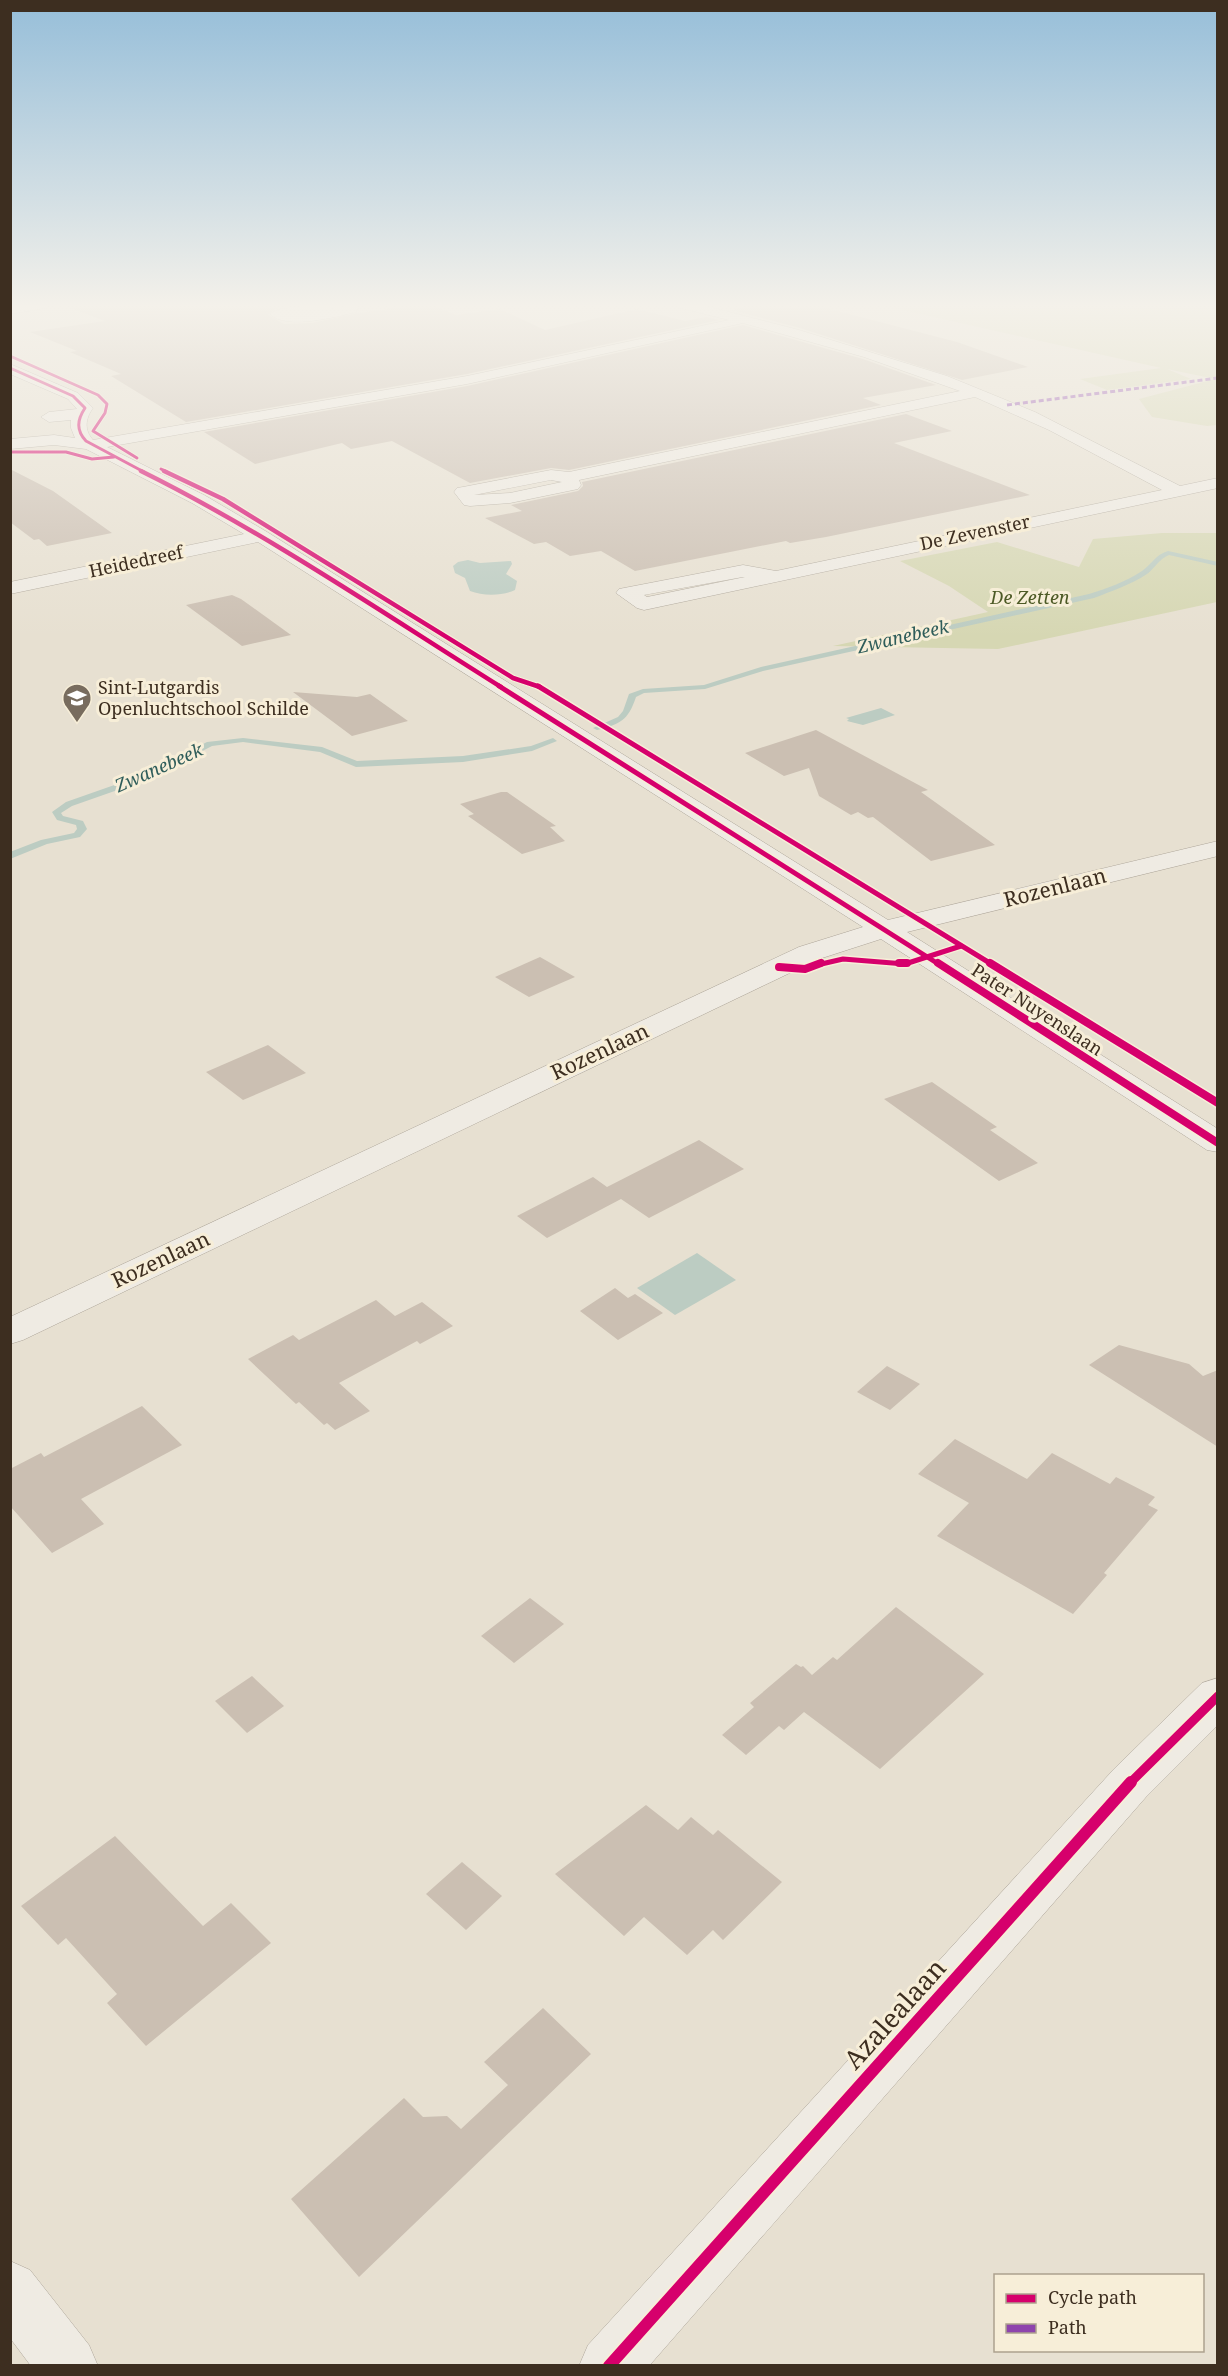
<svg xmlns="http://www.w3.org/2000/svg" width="1228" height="2376" font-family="'Noto Serif',serif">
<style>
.green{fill:#d6d7b3}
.water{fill:#bcccc2}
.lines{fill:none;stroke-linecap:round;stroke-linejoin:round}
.stream{fill:#bcccc2;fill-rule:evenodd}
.building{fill:#cbbfb2}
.minor-casing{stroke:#ada599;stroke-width:1}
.minor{fill:#efebe3;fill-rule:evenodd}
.quiet{stroke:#8e44ad;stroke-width:3;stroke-dasharray:5 3;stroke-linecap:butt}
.cycleway-far5-casing{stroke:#f7eed8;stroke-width:4.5}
.cycleway-far4-casing{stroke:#f7eed8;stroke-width:7}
.cycleway-far3-casing{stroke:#f7eed8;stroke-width:8}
.cycleway-far2-casing{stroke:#f7eed8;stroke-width:11}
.cycleway-far1-casing{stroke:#f7eed8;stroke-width:13}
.cycleway-casing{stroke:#f7eed8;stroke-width:16}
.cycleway-far5{stroke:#d6006c;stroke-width:3}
.cycleway-far4{stroke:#d6006c;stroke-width:4.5}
.cycleway-far3{stroke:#d6006c;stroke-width:5}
.cycleway-far2{stroke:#d6006c;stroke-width:8}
.cycleway-far1{stroke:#d6006c;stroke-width:9}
.cycleway{stroke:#d6006c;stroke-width:12}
.labels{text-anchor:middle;stroke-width:6;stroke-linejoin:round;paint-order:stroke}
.far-street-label{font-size:18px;fill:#3d2e20;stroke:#f7eed8}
.far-park-label{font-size:18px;font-style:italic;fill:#4d5a26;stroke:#f7eed8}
.far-water-label{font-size:18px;font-style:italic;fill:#2f5d5a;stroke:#f7eed8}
.far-poi-label{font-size:18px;fill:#3d2e20;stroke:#f7eed8;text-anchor:start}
.street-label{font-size:21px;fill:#3d2e20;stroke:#f7eed8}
.near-street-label{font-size:26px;fill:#3d2e20;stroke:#f7eed8}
</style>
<rect width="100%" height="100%" fill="#e7e0d1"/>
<!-- green -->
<g class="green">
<polygon points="876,304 1217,304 1217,425 1207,426 1152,417 1139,399 1215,379 1167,369 1191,379 1107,390 1080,379 1161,368"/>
<polygon points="1162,533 1217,533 1217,602 998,649 833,646 988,612 949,586 900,561 997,542 1079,567 1093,539"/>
</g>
<!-- water -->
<g class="water">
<path d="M468 560 480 563 511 561 512 564 506 574 517 581 515 590C502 596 483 596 470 591L465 578 455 573 453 566 458 562Z"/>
<polygon points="881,708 895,715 863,725 847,721 849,719 846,718"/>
<polygon points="697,1253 736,1280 675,1315 637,1288"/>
</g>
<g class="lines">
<!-- stream -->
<g class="stream">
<path d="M1168 551 1218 562V566L1169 555C1159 559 1155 568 1147 574 1130 585 1112 591 1094 598L763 671 705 689 644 693 636 697C628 721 620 724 597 730L593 728 618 717 623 711 629 694 643 689 704 685 761 667 1089 594C1108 588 1125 582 1142 571 1152 564 1155 555 1168 551Z"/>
<polygon points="243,738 322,747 357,761 463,756 531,746 553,738 557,741 532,751 463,762 356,767 320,752 274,746 243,742 212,746 146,780 72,806 61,813 63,816 83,821 87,829 80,837 47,844 10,859 10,852 41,840 74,833 77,829 76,825 57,820 52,812 66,802 140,776 207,742"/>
</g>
</g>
<!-- building -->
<g class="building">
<polygon points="72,304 282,304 282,307 276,308 268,315 284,324 312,323 358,313 428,304 456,315 500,309 545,330 637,309 685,321 706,317 719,320 467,374 186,422 111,376 121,374 70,352 77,351 30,332 105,321 71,308"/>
<polygon points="759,304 793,309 812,305 818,306 957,342 1028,367 962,380 800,328 732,310"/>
<polygon points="743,325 863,359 936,385 863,398 881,405 569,470 551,468 470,483 392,441 351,449 342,443 255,464 204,432 467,386"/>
<polygon points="906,414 952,431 894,443 1030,495 826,537 790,543 786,541 635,571 601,551 570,556 546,542 534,544 485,518 522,511 511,505 578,491 583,486 582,482"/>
<polygon points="10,469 53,491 112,533 47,546 39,539 34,540 10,522"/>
<polygon points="232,595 241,599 291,635 242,646 186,605"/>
<polygon points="293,692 357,697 370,694 408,721 352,736"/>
<polygon points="816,730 928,790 921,792 995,845 931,861 873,817 868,818 858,812 851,815 819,796 809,768 784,776 745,753"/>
<polygon points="501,792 507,792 556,826 550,827 565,841 522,854 468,816 474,814 460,804"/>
<polygon points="540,957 575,977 529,997 495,977"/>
<polygon points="268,1045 306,1073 243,1100 206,1072"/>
<polygon points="932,1082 997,1127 990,1130 1038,1163 999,1181 884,1099"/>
<polygon points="699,1140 744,1169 649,1218 621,1199 547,1238 517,1216 593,1177 607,1187"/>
<polygon points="615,1288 628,1298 635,1294 663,1313 618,1340 580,1311"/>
<polygon points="376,1300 395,1316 422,1302 453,1326 420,1344 417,1341 339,1383 370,1411 335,1430 327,1423 324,1425 299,1402 296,1404 248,1359 293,1335 299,1340"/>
<polygon points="1119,1345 1189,1364 1203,1376 1218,1370 1218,1447 1089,1365"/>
<polygon points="887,1366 920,1384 890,1410 857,1392"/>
<polygon points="142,1406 182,1445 81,1499 104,1524 52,1553 10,1506 10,1469 41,1453 44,1457"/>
<polygon points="955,1439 1027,1479 1052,1453 1110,1484 1116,1477 1155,1497 1148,1505 1158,1510 1104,1573 1107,1575 1073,1614 937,1536 969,1503 918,1474"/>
<polygon points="530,1598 564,1624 514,1663 481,1636"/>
<polygon points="896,1607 984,1674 880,1769 804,1712 784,1730 779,1726 746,1755 722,1735 754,1707 750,1703 796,1664 801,1667 803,1666 812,1675 833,1657 837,1660"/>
<polygon points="252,1676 284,1706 247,1733 215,1701"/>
<polygon points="646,1805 678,1830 691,1817 713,1835 718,1830 782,1882 723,1940 713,1930 687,1955 644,1917 624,1936 555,1874"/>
<polygon points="115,1836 203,1926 231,1903 271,1943 146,2046 107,2003 117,1994 66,1938 58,1945 21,1906"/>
<polygon points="462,1862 502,1896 466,1930 426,1894"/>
<polygon points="543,2008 591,2054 359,2277 291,2199 404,2098 423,2117 447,2116 461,2129 508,2085 484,2062"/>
</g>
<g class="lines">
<!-- minor casing -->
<g class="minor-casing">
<g id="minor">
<polygon points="21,304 51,304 45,308 10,314 10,306"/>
<path d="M312 304H342L341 307 311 312 346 306 347 304H360L356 312C336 317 286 330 270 314L277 310Z"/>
<path d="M676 304H698L799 330 947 376 1035 412 1180 486 1218 478V488L644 610 637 608 616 593 619 589 743 565 776 571 1162 490 1049 430 975 397 579 480 581 485 578 489 510 503 470 506 464 505 454 492 457 488 463 487 551 470 569 472 960 391 864 357 743 323 467 384 107 447 204 495 267 532 888 920 1218 841V856L907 932 1218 1129V1152L1207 1150 881 939 819 959 23 1340 10 1344V1317L799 947 863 927 258 542 10 594V582L244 534 192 503 86 449 54 445 10 449V439L54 435 75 438 71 428V420L49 422 41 417 49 412 77 409 68 399 10 374V364L78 393 93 408C85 419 84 430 93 440L467 376 729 320 677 307ZM551 480 562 482 510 493 474 495ZM743 577H745L647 597 644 595Z"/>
<polygon points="1218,1678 1218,1725 1146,1797 649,2366 579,2366 588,2345 1114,1769 1202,1683"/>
<polygon points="10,2261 30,2270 89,2345 98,2366 31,2366 10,2338"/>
</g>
</g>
<!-- minor -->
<use href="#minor" class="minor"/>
<!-- quiet -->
<polyline class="quiet" points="1007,405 1218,378"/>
<!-- cycleway-far5 casing -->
<g class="cycleway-far5-casing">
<g id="cycleway-far5">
<polyline points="10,356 98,395 107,404 105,413 93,431 137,458"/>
<path d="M10 368 73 396 85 408C77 420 76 430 86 441L144 472"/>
<polyline points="10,452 66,452 92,459 114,457"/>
<polyline points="161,469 167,472"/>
</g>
</g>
<!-- cycleway-far4 casing -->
<g class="cycleway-far4-casing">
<g id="cycleway-far4">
<path d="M141 471C266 533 383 613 501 687"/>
<polyline points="164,471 223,499 513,678 540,687"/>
</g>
</g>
<!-- cycleway-far3 casing -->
<g class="cycleway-far3-casing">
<g id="cycleway-far3">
<polyline points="499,686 940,965"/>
<polyline points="538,686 993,965"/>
<polyline points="817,965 843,959 905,964 961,946"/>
</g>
</g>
<!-- cycleway-far2 casing -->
<g class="cycleway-far2-casing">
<g id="cycleway-far2">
<polyline points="899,963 907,963"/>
<polyline points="938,963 1218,1143"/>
<polyline points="990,963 1218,1103"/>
<polyline points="779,967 805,969 821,963"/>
</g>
</g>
<!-- cycleway-far1 casing -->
<g class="cycleway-far1-casing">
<polyline id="cycleway-far1" points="1130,1783 1218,1696"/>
</g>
<!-- cycleway casing -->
<g class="cycleway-casing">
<polyline id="cycleway" points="609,2366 1131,1782"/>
</g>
<!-- cycleway-far5 -->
<use href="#cycleway-far5" class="cycleway-far5"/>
<!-- cycleway-far4 -->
<use href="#cycleway-far4" class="cycleway-far4"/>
<!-- cycleway-far3 -->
<use href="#cycleway-far3" class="cycleway-far3"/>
<!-- cycleway-far2 -->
<use href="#cycleway-far2" class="cycleway-far2"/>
<!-- cycleway-far1 -->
<use href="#cycleway-far1" class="cycleway-far1"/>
<!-- cycleway -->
<use href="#cycleway" class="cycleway"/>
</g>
<!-- sky -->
<linearGradient id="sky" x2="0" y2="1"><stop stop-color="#96bed9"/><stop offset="0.48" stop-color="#f4f1ea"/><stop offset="1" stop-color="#f4f1ea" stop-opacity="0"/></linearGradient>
<rect width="1228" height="637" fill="url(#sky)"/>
<!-- icons -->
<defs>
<g id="school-pin" transform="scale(1.5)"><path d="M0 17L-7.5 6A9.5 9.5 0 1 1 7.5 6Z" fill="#786c5e" stroke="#f7eed8"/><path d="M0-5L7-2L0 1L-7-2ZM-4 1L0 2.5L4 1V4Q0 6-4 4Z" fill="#fff"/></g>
</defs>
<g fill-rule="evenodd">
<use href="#school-pin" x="77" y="698"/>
</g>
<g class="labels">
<!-- far-street labels -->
<g class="far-street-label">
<text transform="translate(975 533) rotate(-12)" y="6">De Zevenster</text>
<text transform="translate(136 562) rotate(-12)" y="6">Heidedreef</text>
<text transform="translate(1037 1010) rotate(33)" y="6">Pater Nuyenslaan</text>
</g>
<!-- far-park labels -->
<g class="far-park-label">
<text x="1030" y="604">De Zetten</text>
</g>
<!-- far-water labels -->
<g class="far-water-label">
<text transform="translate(903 637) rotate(-13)" y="6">Zwanebeek</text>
<text transform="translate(159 768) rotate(-24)" y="6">Zwanebeek</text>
</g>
<!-- far-poi labels -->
<g class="far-poi-label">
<text x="98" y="694">Sint-Lutgardis<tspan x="98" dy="21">Openluchtschool Schilde</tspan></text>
</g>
<!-- street labels -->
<g class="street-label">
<text transform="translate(1055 888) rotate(-14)" y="7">Rozenlaan</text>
<text transform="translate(600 1052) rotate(-25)" y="7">Rozenlaan</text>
<text transform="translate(161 1260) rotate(-25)" y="7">Rozenlaan</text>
</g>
<!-- near-street labels -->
<g class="near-street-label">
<text transform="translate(895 2014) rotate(-48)" y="9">Azalealaan</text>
</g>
</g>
<!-- border -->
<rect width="1228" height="2376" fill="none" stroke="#3d2e20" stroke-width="24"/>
<!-- legend -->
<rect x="994" y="2274" width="210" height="78" fill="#f7eed8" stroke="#ada18e" stroke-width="1.5"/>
<rect x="1006" y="2294" width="30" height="9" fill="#d6006c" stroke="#ada18e" stroke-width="1.5"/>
<text x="1048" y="2304" font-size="18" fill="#3d2e20">Cycle path</text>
<rect x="1006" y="2324" width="30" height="9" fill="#8e44ad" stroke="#ada18e" stroke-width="1.5"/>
<text x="1048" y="2334" font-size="18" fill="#3d2e20">Path</text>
</svg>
